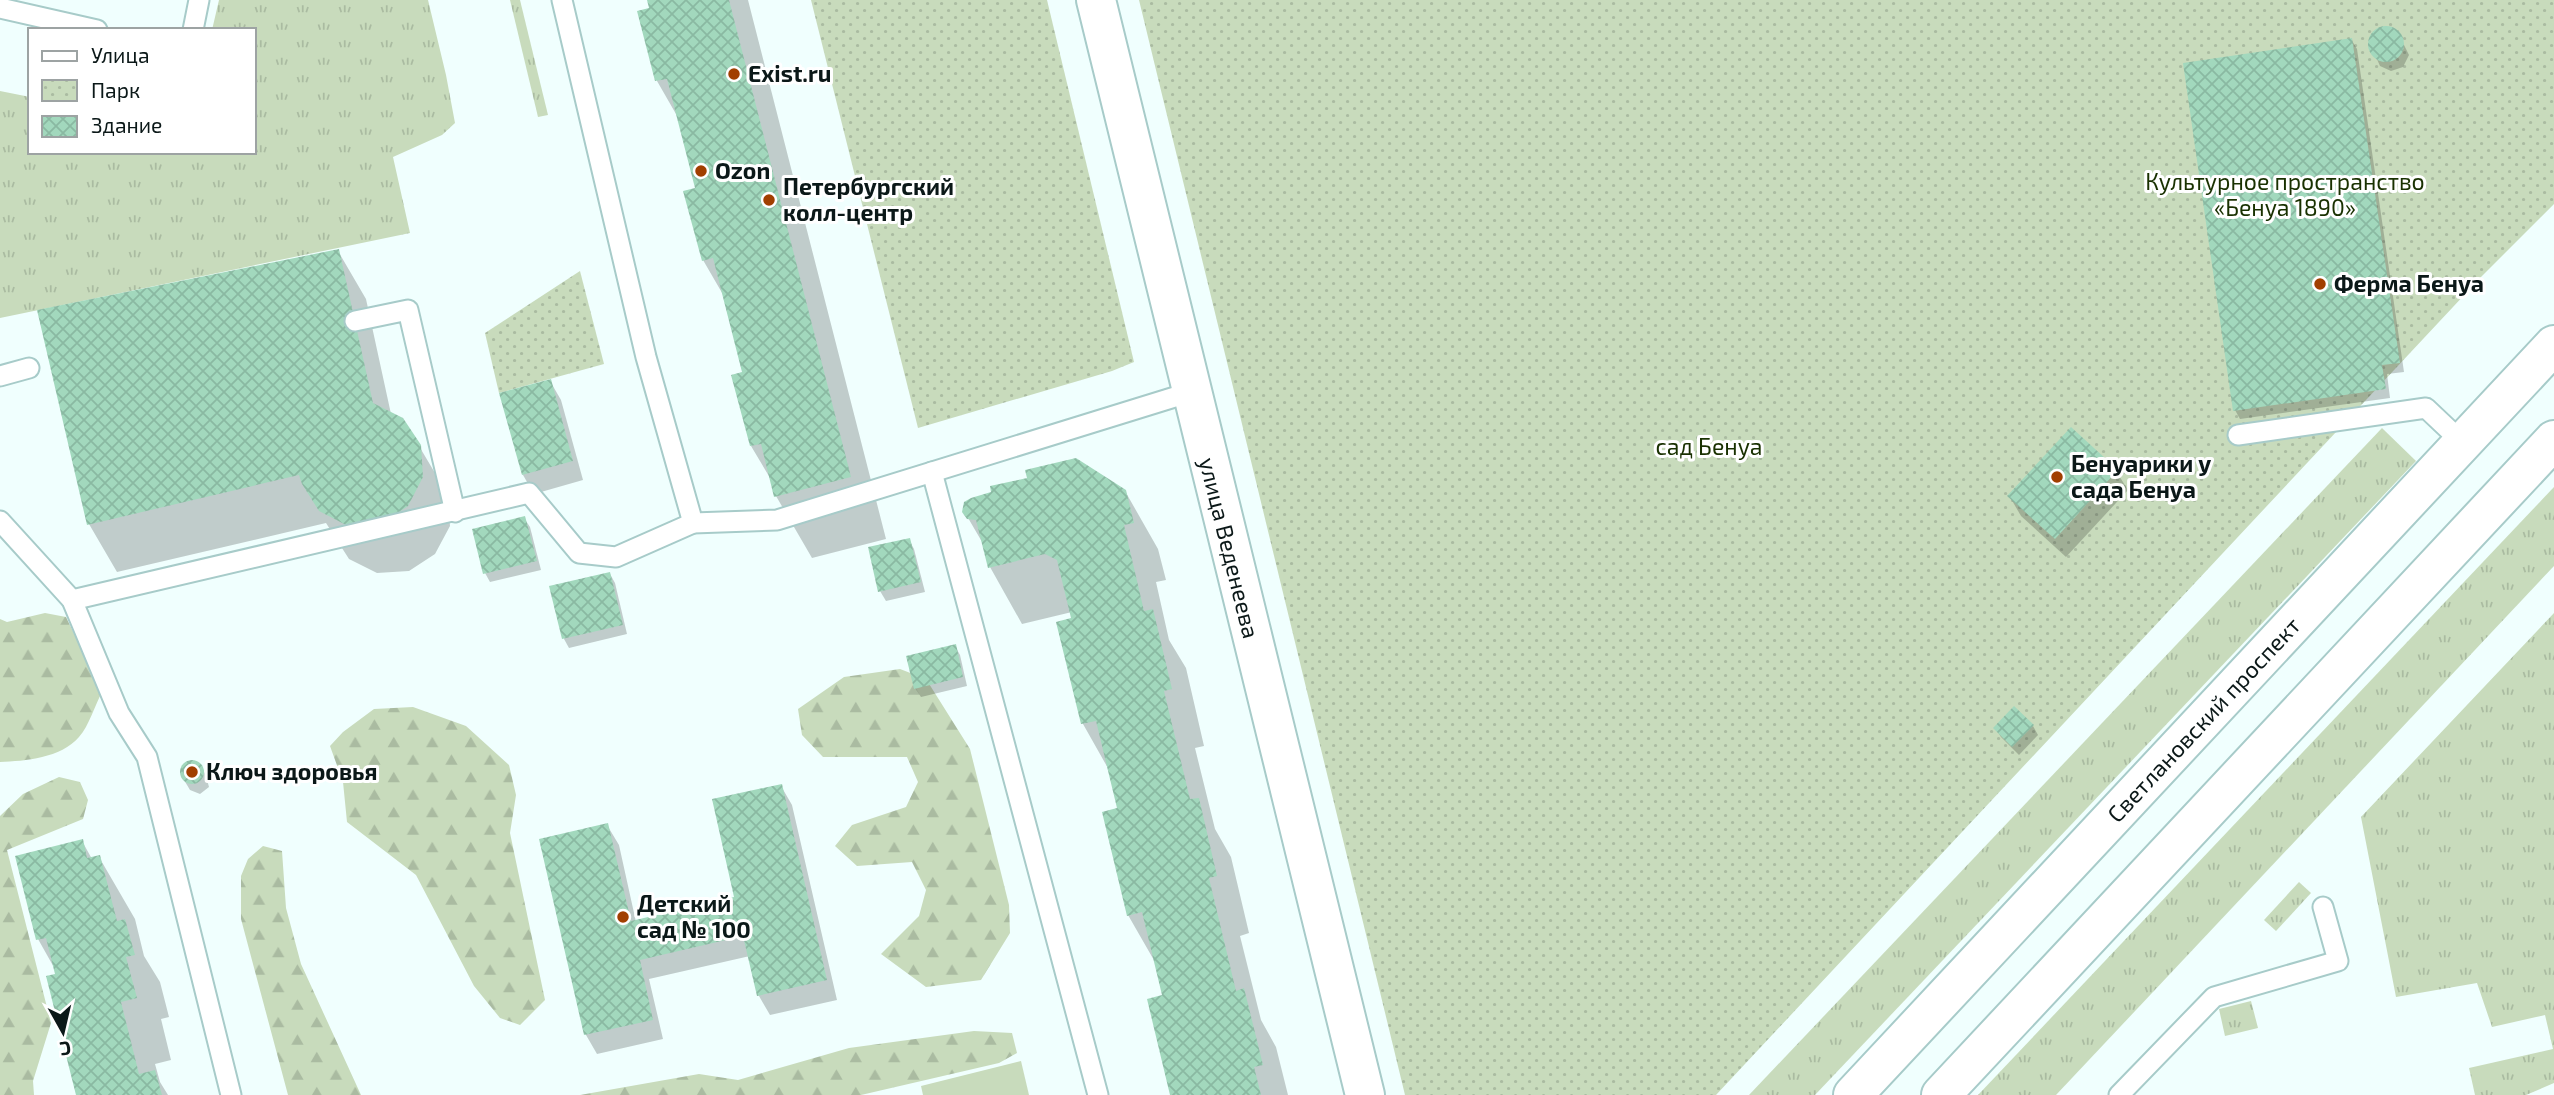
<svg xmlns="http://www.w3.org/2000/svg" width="2554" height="1095" font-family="'Exo 2',sans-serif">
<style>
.grass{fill:url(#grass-tufts)}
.forest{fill:url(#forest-firs)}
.park{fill:url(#park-dots)}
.pitch{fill:#c8dbbc}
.shadow{fill:#0003}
.building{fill:url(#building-cross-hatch)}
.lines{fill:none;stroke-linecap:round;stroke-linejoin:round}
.service-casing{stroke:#a7cbc9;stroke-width:23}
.tertiary-casing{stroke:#a7cbc9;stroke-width:42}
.secondary-casing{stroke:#a7cbc9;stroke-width:42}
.service{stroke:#fff;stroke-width:19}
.tertiary{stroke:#fff;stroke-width:38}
.secondary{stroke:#fff;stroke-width:38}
.poi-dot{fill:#a13f00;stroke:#fff;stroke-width:2.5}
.labels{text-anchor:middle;stroke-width:6;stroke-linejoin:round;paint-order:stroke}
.poi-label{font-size:23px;font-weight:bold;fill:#0b1818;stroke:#fff;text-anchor:start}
.park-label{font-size:23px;fill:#193101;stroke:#fff}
.street-label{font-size:23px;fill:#0b1818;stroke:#fff}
</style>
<defs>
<pattern id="grass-tufts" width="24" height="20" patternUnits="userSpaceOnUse" patternTransform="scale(1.75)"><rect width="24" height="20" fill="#c8dbbc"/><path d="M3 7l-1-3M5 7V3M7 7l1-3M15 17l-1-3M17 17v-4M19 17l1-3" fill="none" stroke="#aabba1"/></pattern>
<pattern id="forest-firs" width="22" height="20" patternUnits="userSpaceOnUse" patternTransform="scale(1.75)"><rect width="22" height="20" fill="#c8dbbc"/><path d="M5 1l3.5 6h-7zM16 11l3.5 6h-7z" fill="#aabba1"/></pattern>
<pattern id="park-dots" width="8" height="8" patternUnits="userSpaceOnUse" patternTransform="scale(1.75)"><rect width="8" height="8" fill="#c8dbbc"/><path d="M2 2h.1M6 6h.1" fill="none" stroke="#aabba1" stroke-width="1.8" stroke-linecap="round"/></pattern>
<pattern id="building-cross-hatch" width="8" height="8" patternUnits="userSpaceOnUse" patternTransform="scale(1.75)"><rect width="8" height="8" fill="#a2d8bd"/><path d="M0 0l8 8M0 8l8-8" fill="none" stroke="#8ab9a2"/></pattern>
</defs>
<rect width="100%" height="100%" fill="#f0fffe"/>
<!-- grass -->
<g class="grass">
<polygon points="219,0 428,0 446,75 455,123 442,135 393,157 410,233 0,318 0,91 30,97 30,152 254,152 254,30 212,30"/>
<polygon points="510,0 520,0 548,115 538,117"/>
<polygon points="2382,428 2416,461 1815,1095 1749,1095"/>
<polygon points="2554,487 2554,566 2056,1095 1978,1095"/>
<polygon points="2554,613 2554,1083 2526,1095 2475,1095 2469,1068 2553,1049 2545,1015 2492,1027 2477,983 2396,997 2361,817"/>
<polygon points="2299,882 2311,893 2276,931 2264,920"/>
<polygon points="2251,1001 2258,1028 2225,1036 2219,1009"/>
</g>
<!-- forest -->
<g class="forest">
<path d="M45 613 66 617 102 692C95 705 89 726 79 737 61 758 25 761 0 762V619L7 622Z"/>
<polygon points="900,669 926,679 970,749 1009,905 1010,933 981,980 926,987 881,954 919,916 926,890 912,862 857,866 835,846 852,825 906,807 918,782 907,757 823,757 802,735 798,709 844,677"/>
<polygon points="413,707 466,726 509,765 516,795 510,833 545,1000 520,1025 500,1018 474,986 416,875 347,822 343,782 330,746 343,732 374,709"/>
<polygon points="59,777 80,782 88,800 83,819 7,850 51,1023 33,1081 34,1095 0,1095 0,816 23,794"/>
<polygon points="263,846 282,851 286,908 301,964 361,1095 288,1095 241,919 241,876 248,859"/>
<polygon points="974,1031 1012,1033 1017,1053 999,1063 861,1095 580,1095 699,1074 738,1080 849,1048"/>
</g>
<!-- park -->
<g class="park">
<polygon points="811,0 1047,0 1134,362 1112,371 918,428"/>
<polygon points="1139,0 2554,0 2554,204 2482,276 1716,1095 1405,1095"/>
<polygon points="580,271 604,364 499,393 485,333"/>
</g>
<!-- pitch -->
<polygon class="pitch" points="1021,1061 1029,1095 923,1095 921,1086"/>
<!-- shadow -->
<g class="shadow">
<polygon points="649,0 748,0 886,539 812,558 776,496 773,483 751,446 733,376 745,373 725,298 703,260 697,189 680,121 657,81 639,12 651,9"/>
<polygon points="2386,27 2398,33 2409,55 2403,67 2391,71 2380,66 2370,43 2373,34 2380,28"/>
<polygon points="2351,39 2357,49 2404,372 2387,374 2390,398 2240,419 2235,410"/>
<polygon points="338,251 366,299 391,414 419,446 448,495 450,526 435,554 409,571 377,573 349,559 326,523 117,572 89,524"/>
<polygon points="550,381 561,400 583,480 534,494 523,475"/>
<polygon points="2116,471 2128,490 2066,557 2021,516 2010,497"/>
<polygon points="1125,491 1158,549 1166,580 1156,582 1169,640 1186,668 1204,746 1195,748 1215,829 1231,857 1249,933 1240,936 1261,1020 1276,1047 1288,1095 1172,1095 1164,997 1155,962 1128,915 1119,810 1109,770 1083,724 1072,612 1022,624 990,567 985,547 964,511"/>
<polygon points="524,518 530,527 541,570 490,582 485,573"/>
<polygon points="909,540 914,549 925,592 886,601 880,591"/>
<polygon points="610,574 615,583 627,634 569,648 564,639"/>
<polygon points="955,646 960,655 967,686 921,697 915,688"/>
<polygon points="2033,726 2038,735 2019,755 2001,737 1995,728"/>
<polygon points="191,762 201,765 206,776 209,787 200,794 190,790 184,780 182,769"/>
<polygon points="781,786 792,805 837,1000 770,1015 759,996 750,956 649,979 663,1039 597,1054 586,1035 541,840 607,825 619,845 636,922 736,898"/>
<polygon points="82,841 92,859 99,857 135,919 144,956 160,982 169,1017 161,1019 171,1060 155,1064 160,1082 168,1095 78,1095 56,971 38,939"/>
</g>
<!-- building -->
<g class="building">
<polygon points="647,0 729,0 851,477 774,497 761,444 750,446 731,375 742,372 713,258 702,261 683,191 695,188 667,79 655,81 637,11 649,8"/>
<circle cx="2386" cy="44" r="18"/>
<polygon points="2352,38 2400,363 2382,365 2386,389 2233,411 2183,63"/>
<polygon points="339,249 373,403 403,418 421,445 423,477 408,506 381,524 348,526 319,511 302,484 299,475 87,525 37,310"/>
<polygon points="551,379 573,461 522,475 499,393"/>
<polygon points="2071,427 2118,470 2055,539 2007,496"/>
<polygon points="1076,458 1126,490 1134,523 1124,525 1144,611 1153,609 1172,689 1164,691 1190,799 1199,798 1217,876 1209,878 1236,991 1244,988 1263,1065 1254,1067 1261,1095 1170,1095 1147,999 1162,995 1142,912 1127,916 1102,812 1117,808 1096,721 1081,724 1056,622 1071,618 1057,560 1045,554 988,568 976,520 967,519 962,512 964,502 971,498 991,492 990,486 1027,478 1025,470"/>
<polygon points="525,516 537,561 483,574 472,529"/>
<polygon points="910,538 921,582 878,592 868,547"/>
<polygon points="610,572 623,625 562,639 549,586"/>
<polygon points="956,644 963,677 914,689 906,656"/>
<polygon points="2014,706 2034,725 2012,747 1993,728"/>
<circle cx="192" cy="772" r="12"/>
<polygon points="782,784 827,980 757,996 743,936 640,960 653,1020 584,1035 539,839 608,823 631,921 734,897 712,799"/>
<polygon points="83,839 87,858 100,855 117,921 125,919 135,955 126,957 137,998 121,1002 139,1074 155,1070 162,1095 76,1095 46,976 55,974 46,938 36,940 15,856"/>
</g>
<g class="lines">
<!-- service casing -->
<g class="service-casing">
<g id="service">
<polyline points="562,0 646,357 693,523 777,520 1191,392"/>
<polyline points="0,8 97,30"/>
<polyline points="193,30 199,0"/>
<polyline points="355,321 408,310 455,512"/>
<polyline points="0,376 29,368"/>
<polyline points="2238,435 2426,408 2463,443"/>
<polyline points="932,472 1098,1095"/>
<polyline points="0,521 72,600 119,713 147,757 231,1095"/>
<polyline points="72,600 529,493 579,553 616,557 693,523"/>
<polyline points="2119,1095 2214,997 2338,961 2323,907"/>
</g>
</g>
<!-- tertiary casing -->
<g class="tertiary-casing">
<polyline id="tertiary" points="1096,0 1365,1095"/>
</g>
<!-- secondary casing -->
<g class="secondary-casing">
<g id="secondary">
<polyline points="1853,1095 2554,345"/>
<polyline points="1941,1095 2554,440"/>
</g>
</g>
<!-- service -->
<use href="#service" class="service"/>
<!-- tertiary -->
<use href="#tertiary" class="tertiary"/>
<!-- secondary -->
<use href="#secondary" class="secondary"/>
</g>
<!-- markers -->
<g class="poi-dot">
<circle cx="734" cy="74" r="7"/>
<circle cx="701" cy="171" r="7"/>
<circle cx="769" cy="200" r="7"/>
<circle cx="2320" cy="284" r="7"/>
<circle cx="2057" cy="477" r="7"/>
<circle cx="192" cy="772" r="7"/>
<circle cx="623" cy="917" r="7"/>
</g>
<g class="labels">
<!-- poi labels -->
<g class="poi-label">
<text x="748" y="82">Exist.ru</text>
<text x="715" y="179">Ozon</text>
<text x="783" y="195">Петербургский<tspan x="783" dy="26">колл-центр</tspan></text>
<text x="2334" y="292">Ферма Бенуа</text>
<text x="2071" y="472">Бенуарики у<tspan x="2071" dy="26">сада Бенуа</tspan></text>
<text x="206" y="780">Ключ здоровья</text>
<text x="637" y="912">Детский<tspan x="637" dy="26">сад № 100</tspan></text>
</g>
<!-- park labels -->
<g class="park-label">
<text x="2285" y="190">Культурное пространство<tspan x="2285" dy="26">«Бенуа 1890»</tspan></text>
<text x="1709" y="455">сад Бенуа</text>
</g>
<!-- street labels -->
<g class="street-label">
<text transform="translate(1229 548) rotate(76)" y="8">улица Веденеева</text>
<text transform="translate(2204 720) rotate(-47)" y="8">Светлановский проспект</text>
</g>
</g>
<!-- legend -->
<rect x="28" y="28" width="228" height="126" fill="#ffffff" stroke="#9da3a3" stroke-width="2"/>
<rect x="42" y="51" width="35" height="10" fill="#ffffff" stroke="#9da3a3" stroke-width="2"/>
<text x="91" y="63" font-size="21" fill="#0b1818">Улица</text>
<rect x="42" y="80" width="35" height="21" fill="url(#park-dots)" stroke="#9da3a3" stroke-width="2"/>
<text x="91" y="98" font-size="21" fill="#0b1818">Парк</text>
<rect x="42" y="116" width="35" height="21" fill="url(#building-cross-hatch)" stroke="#9da3a3" stroke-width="2"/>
<text x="91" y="133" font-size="21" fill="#0b1818">Здание</text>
<!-- north arrow -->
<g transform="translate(63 1032) rotate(172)" stroke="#ffffff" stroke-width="5" paint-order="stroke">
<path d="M0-5L12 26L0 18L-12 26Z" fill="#0b1818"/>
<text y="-10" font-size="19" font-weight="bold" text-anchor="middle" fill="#0b1818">С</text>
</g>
</svg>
